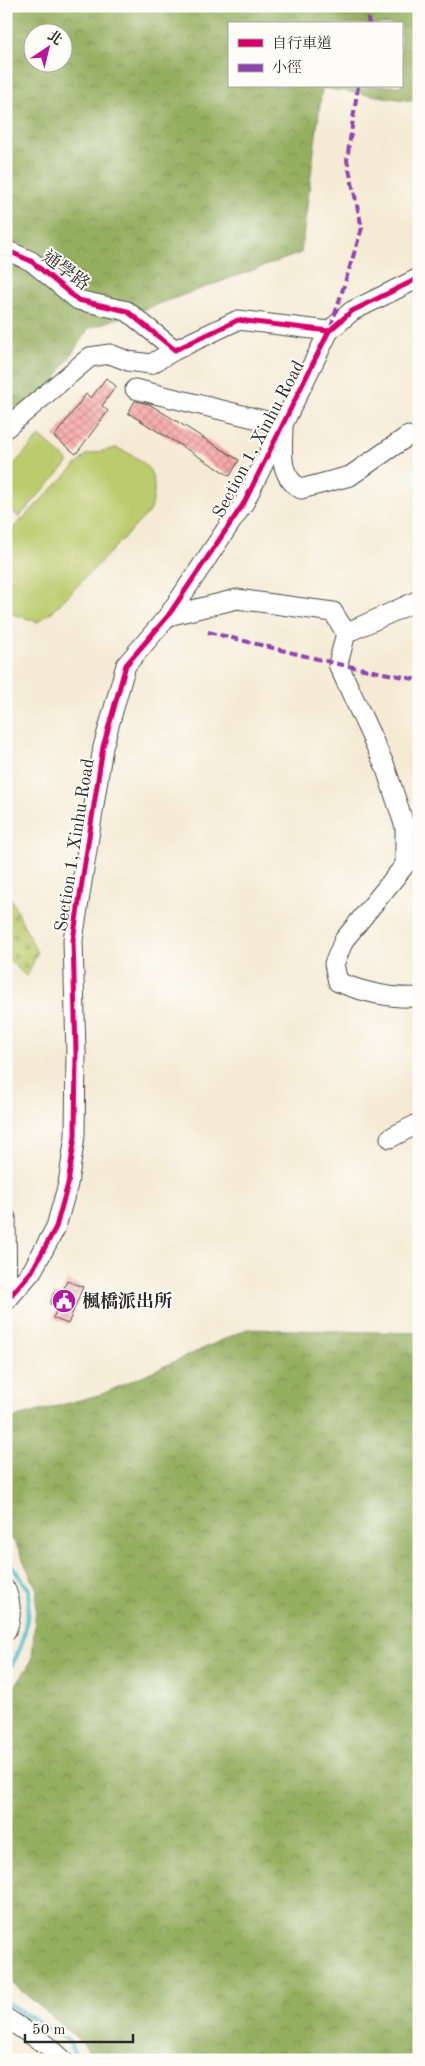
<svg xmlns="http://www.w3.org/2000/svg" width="425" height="2066" font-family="'Old Standard TT','Noto Serif TC',serif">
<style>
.grass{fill:#bccb6d;stroke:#747b4c}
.forest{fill:url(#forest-crowns);stroke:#606d46;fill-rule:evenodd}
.cemetery{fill:url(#cemetery-stones);stroke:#747b4c}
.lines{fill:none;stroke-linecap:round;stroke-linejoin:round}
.stream{stroke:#53bed0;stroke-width:4.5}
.building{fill:url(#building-cross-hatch)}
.minor-casing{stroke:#494844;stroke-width:21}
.minor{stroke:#fff;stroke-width:19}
.quiet{stroke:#8e44ad;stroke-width:4;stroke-dasharray:8 4;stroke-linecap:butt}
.cycleway-casing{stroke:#fdfcf7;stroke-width:8}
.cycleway{stroke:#d6006c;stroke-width:5}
.labels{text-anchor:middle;stroke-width:4;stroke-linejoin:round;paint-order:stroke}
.street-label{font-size:18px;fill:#2b2b2b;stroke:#fdfcf7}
.poi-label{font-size:18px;font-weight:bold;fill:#2b2b2b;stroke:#fdfcf7;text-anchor:start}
</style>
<defs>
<pattern id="forest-crowns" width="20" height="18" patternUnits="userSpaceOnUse" patternTransform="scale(1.25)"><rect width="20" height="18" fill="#95af60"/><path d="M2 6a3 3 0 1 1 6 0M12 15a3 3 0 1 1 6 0" fill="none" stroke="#7a8f4f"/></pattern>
<pattern id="cemetery-stones" width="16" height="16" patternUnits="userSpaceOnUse" patternTransform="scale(1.25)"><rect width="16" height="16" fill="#bccb6d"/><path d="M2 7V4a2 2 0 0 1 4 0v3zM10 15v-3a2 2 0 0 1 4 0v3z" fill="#a2ae5f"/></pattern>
<pattern id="building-cross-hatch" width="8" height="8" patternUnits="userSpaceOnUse" patternTransform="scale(1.25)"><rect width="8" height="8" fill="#f7a9a8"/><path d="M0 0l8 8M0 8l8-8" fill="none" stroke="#c88a89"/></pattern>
</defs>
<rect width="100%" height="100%" fill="#fdfcf7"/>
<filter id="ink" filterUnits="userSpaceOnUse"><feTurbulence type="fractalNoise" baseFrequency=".02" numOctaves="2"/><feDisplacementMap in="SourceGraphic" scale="10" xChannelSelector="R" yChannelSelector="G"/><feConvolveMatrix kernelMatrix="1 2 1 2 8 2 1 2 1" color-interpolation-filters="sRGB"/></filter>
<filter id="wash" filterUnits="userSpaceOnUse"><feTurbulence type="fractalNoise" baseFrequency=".0096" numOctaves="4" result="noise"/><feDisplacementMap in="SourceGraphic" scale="20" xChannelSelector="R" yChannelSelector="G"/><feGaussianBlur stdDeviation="1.12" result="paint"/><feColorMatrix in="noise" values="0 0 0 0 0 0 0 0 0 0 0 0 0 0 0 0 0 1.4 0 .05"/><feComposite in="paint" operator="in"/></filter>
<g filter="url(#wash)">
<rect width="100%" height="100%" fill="#f5ebd5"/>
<!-- grass -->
<g class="grass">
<polygon points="40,436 69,462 19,517 6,506 6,473"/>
<path d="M116 448C150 461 160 474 151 510L53 611 38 622 6 612V535L86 455Z"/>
</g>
<!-- forest -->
<g class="forest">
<path d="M6 6H419V102L322 88 301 253 88 329 6 454ZM229 24H401V86H229ZM32 32H62V62H32Z"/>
<polygon points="247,1329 419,1333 419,2060 94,2060 83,2043 6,1978 6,1700 32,1660 37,1590 15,1542 6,1535 6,1420 102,1394"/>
</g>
<!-- cemetery -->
<polygon class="cemetery" points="6,888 37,953 27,977 6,957"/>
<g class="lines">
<!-- stream -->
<g class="stream">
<path d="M6 1558 30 1591C27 1621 25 1649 6 1673"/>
<polyline points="6,2002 68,2040 78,2060"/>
</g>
</g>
<g id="blocks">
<!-- building -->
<g class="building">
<polygon points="106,378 116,386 102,406 108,411 76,454 54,437 86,394 91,398"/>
<polygon points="135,401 149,404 239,460 230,476 128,413"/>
<polygon points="67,1281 83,1287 68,1324 53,1318 58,1307 50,1304 54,1293 61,1296"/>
</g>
</g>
</g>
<g filter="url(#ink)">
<use href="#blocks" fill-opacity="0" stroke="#494844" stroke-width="1"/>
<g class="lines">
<!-- minor casing -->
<g class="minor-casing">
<g id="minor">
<polyline points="6,250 31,261 78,300 127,311 175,350 238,320 329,331"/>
<path d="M135 389 283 425C283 449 277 475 301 489L350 476 408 436"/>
<polyline points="6,428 90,357 110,354 128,361 151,364 175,350"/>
<path d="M168 616 237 599 333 612 346 633 338 664 385 766 405 827V865L344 940 334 964 338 982C363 992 391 999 419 997"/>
<polyline points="346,633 419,600"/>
<polyline points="390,1138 419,1123"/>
<polyline points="6,1218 7,1299"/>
<polyline points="6,1301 32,1271 56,1227 68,1184 75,1136 76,1053 73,940 103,747 126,665 168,616 244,503 329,331 352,311 419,278"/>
<path d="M6 1590C11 1603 12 1618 6 1631"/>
<polyline points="6,2018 48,2046 63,2060"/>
</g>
</g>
<!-- minor -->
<use href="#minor" class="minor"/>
<!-- quiet -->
<g class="quiet">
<polyline points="365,6 369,24"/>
<polyline points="331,327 362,228 347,160 358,86"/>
<polyline points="208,632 338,664 419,680"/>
</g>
<!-- cycleway casing -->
<g class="cycleway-casing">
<g id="cycleway">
<polyline points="6,250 31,261 78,300 127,311 175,350 238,320 329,331"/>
<polyline points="6,1301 32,1271 56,1227 68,1184 75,1136 76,1053 73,940 103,747 126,665 168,616 244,503 329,331 352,311 419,278"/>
</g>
</g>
<!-- cycleway -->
<use href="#cycleway" class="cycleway"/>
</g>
</g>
<!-- icons -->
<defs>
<g id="civic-disc" transform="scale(1.25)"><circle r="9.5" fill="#b5179e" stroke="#fdfcf7"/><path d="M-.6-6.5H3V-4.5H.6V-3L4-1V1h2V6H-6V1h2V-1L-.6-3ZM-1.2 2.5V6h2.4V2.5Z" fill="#fff"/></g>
</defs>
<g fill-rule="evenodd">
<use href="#civic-disc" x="64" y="1301"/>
</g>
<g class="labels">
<!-- street labels -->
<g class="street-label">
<text transform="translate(66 270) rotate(36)" y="6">通學路</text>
<text transform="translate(258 439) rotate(-62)" y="6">Section 1, Xinhu Road</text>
<text transform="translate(74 845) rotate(-81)" y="6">Section 1, Xinhu Road</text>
</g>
<!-- poi labels -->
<g class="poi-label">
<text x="82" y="1307">楓橋派出所</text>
</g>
</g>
<!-- margin -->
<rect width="425" height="2066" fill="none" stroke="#fdfcf7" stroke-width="25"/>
<!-- legend -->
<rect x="228" y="22" width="175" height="65" fill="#fdfcf7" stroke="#a9a8a5"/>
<rect x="238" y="39" width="25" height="8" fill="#d6006c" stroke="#a9a8a5"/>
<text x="272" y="48" font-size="15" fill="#2b2b2b">自行車道</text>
<rect x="238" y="64" width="25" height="8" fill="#8e44ad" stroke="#a9a8a5"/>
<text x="272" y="72" font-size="15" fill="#2b2b2b">小徑</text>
<!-- north arrow -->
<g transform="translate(48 48) rotate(35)"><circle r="24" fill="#fdfcf7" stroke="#a9a8a5"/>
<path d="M0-4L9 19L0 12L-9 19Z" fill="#b5179e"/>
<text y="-8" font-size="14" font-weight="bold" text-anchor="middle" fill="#2b2b2b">北</text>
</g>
<!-- scale -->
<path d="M25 2034v8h108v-8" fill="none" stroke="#2b2b2b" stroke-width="2.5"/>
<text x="32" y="2034" font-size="15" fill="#2b2b2b" stroke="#fdfcf7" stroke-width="4" paint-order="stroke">50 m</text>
</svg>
